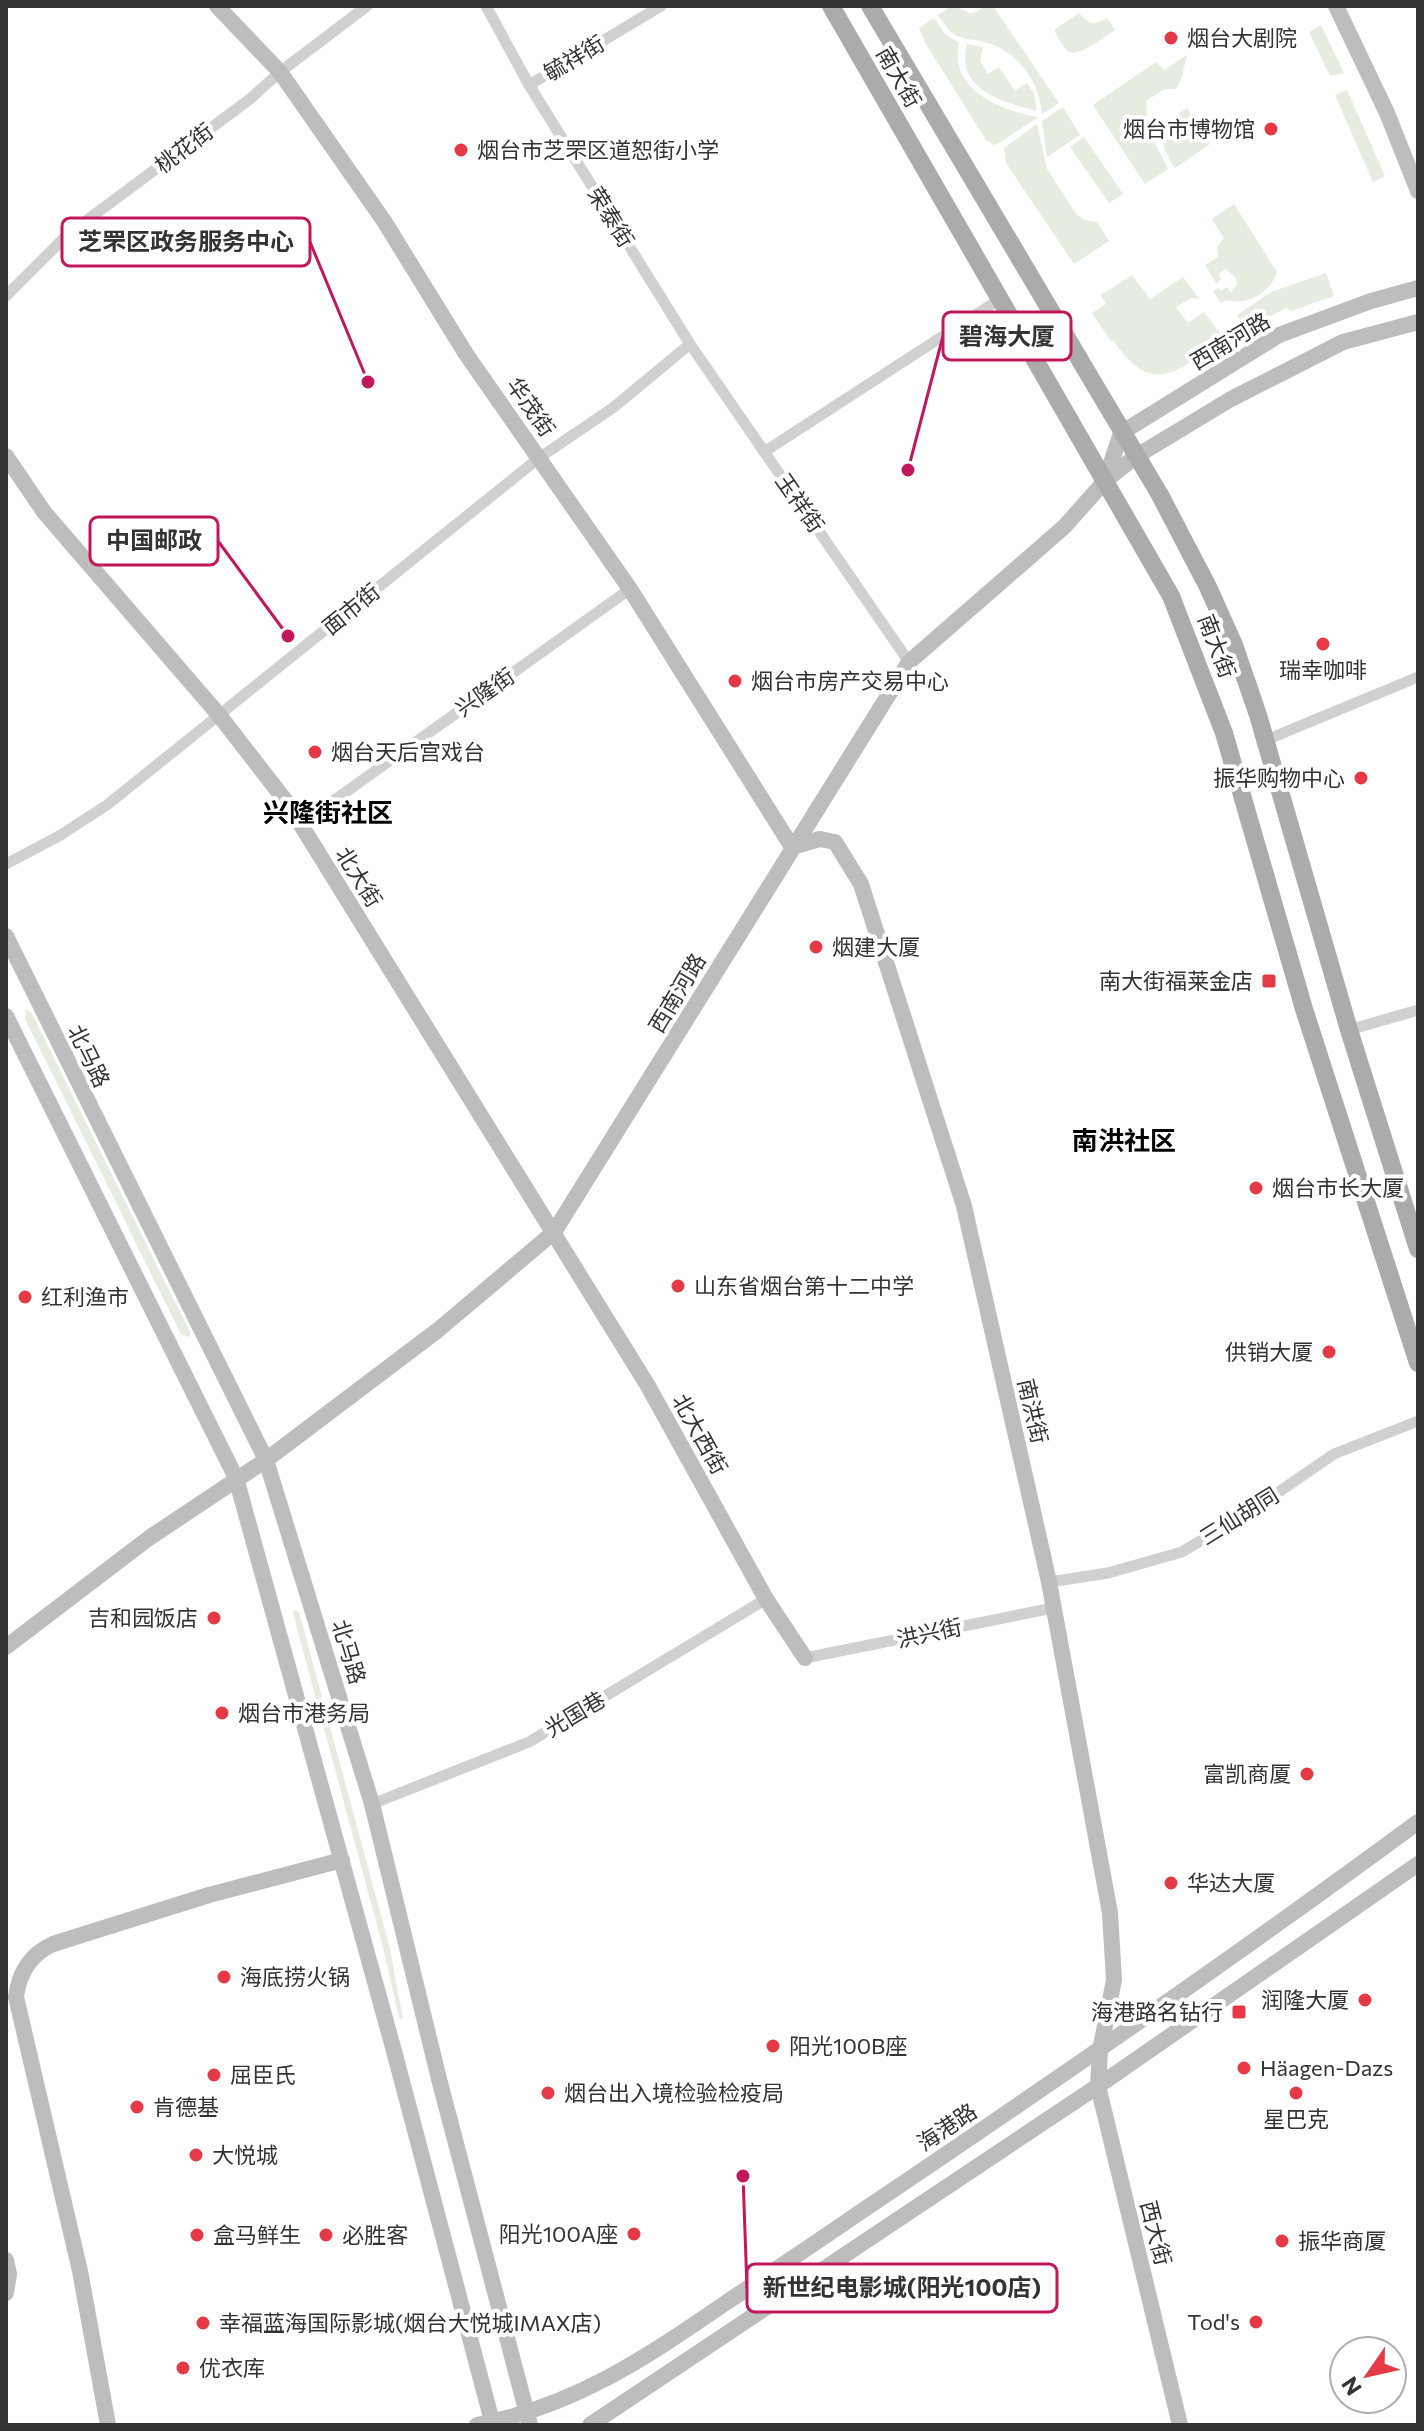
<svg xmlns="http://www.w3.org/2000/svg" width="1424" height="2431" font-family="Commissioner,'Noto Sans SC',sans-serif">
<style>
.green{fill:#e6ecdf}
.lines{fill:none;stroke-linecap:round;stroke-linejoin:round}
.street{stroke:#d0d0d0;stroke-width:11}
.secondary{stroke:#bdbdbd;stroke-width:16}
.primary{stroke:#ababab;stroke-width:18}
.poi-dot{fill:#e63946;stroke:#fff;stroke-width:3}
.labels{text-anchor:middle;stroke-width:8;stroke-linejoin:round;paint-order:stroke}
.poi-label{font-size:22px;fill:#333;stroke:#fff;text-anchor:start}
.street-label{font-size:22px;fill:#333;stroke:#fff}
.quarter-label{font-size:26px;font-weight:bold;fill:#000;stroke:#fff}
.leader{fill:none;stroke:#c2185b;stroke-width:3}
.callout-dot{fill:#c2185b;stroke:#fff;stroke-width:3}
.callout{fill:#fff;stroke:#c2185b;stroke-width:3}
.callout-label{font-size:24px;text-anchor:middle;font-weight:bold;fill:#333}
</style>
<rect width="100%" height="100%" fill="#fff"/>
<!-- green -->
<g class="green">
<path d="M951 6H956L971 14 987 6H993L1059 103 1042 114C1039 80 1017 50 984 42 973 39 963 40 954 34 947 29 943 22 938 15Z"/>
<path d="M1079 13C1090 25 1093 26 1107 18L1115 30C1106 36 1079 57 1069 52 1063 48 1057 36 1054 30Z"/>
<path d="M934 18 945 34 959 43C948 89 1001 111 1038 117L999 143 994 145 986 140 926 44 919 28Z"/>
<polygon points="1321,25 1344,73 1330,76 1309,32"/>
<path d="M967 44 983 47 980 61 988 74 999 67 1015 91 1027 83 1034 94 1037 111C1003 102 955 90 967 44Z"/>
<polygon points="1187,55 1181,80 1176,89 1165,89 1146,101 1148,129 1168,169 1145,184 1093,105 1156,62 1164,70"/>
<polygon points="1347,90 1385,176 1373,182 1335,95"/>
<polygon points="1063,107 1080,135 1047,157 1042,121"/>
<path d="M1187 108 1210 144 1175 168C1155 138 1159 127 1187 108Z"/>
<polygon points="1037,124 1047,169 1076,214 1084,220 1097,222 1109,241 1074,264 1006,163 1004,148"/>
<polygon points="1084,137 1123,194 1109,203 1070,147"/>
<path d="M1234 204 1277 272C1273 287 1256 300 1241 301 1231 302 1229 298 1221 303L1213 291 1218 288 1221 291 1227 287 1231 293 1237 285 1236 278 1226 269 1218 274 1221 279 1216 283 1205 265 1218 257 1217 247 1224 238 1212 219Z"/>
<polygon points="1326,273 1334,296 1291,311 1286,308 1246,329 1237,315 1271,292"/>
<path d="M1132 275 1150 299 1183 277 1199 299 1192 298 1176 307 1188 323 1204 312 1224 339C1177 370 1154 400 1113 340L1111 341 1092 313 1106 304 1101 295Z"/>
<polygon points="26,1010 31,1012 191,1334 188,1337 181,1334 25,1019"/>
<polygon points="296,1610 299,1612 390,1949 403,2020 399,2018 384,1951 294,1617 293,1611"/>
</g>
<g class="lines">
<!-- street -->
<g class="street">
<polyline points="486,6 529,85 690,344 909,662"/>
<polyline points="529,85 661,6"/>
<polyline points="6,296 67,235 250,99 280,72 367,6"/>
<polyline points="764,452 1000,299"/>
<polyline points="1266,740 1418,677"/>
<polyline points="301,824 630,589"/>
<polyline points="6,864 59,836 107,805 539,458 614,407 690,344"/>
<polyline points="1349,1030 1418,1010"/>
<polyline points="1049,1582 1108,1573 1182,1552 1267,1500 1334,1454 1418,1421"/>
<polyline points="805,1658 1053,1608"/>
<polyline points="372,1804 529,1742 766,1599"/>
</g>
<!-- secondary -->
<g class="secondary">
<polyline points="217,6 280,72 384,221 466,354 630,589 792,847"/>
<polyline points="1336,6 1387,113 1418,191"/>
<polyline points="6,456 44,512 219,715 288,804 648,1386 766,1599 805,1658"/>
<polyline points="1105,481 1121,433 1279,335 1371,301 1418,288"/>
<polyline points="792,847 820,839 835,842 861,884 964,1206 1049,1582 1110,1913 1114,1980 1100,2051 1098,2086 1180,2425"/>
<polyline points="6,936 266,1460 372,1804 439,2079 530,2425"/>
<polyline points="6,1016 236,1478 394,2051 493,2425"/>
<polyline points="6,1647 149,1538 266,1460 438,1330 554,1232 909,662 1064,527 1105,481 1135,457 1231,399 1343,342 1418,322"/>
<polyline points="6,2260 9,2274 6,2293"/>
<path d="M108 2425 80 2271 16 1997C19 1973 31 1954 53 1944L209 1895 342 1860"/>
<path d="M477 2425C574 2406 644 2359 724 2304 769 2274 814 2244 859 2213 1048 2086 1235 1957 1418 1822"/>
<polyline points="590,2425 1098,2086 1418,1864"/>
</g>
<!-- primary -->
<g class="primary">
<polyline points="831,6 1171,596 1224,733 1304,1009 1418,1363"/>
<polyline points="870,6 1160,495 1208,587 1234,645 1258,715 1349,1030 1418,1249"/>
</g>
</g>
<!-- markers -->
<g class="poi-dot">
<circle cx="1171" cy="38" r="8"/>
<circle cx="1271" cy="129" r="8"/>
<circle cx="461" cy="150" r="8"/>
<circle cx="1323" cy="644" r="8"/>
<circle cx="735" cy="681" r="8"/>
<circle cx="315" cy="752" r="8"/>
<circle cx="1361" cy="778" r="8"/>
<circle cx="816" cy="947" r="8"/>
<rect x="1261" y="973" width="16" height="16" rx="4"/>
<circle cx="1256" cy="1188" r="8"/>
<circle cx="678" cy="1286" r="8"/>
<circle cx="25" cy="1297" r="8"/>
<circle cx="1329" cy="1352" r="8"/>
<circle cx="214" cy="1618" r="8"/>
<circle cx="222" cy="1713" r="8"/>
<circle cx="1307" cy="1774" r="8"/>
<circle cx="1171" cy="1883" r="8"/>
<circle cx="224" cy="1977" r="8"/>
<circle cx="1365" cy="2000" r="8"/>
<rect x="1231" y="2004" width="16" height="16" rx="4"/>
<circle cx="773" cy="2046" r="8"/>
<circle cx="1244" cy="2068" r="8"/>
<circle cx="214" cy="2075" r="8"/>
<circle cx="548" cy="2093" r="8"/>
<circle cx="1296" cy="2093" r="8"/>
<circle cx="137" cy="2107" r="8"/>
<circle cx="196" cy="2155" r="8"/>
<circle cx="634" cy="2234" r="8"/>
<circle cx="197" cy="2235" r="8"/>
<circle cx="326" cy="2235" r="8"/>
<circle cx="1282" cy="2241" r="8"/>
<circle cx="1256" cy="2322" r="8"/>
<circle cx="203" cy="2323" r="8"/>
<circle cx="183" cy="2368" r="8"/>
</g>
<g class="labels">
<!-- poi labels -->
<g class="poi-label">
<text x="1187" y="46">烟台大剧院</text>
<text x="1255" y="137" text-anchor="end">烟台市博物馆</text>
<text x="477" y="158">烟台市芝罘区道恕街小学</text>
<text x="1323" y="678" text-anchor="middle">瑞幸咖啡</text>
<text x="751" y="689">烟台市房产交易中心</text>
<text x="331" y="760">烟台天后宫戏台</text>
<text x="1345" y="786" text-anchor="end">振华购物中心</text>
<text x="832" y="955">烟建大厦</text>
<text x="1253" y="989" text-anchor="end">南大街福莱金店</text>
<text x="1272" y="1196">烟台市长大厦</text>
<text x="694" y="1294">山东省烟台第十二中学</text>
<text x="41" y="1305">红利渔市</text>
<text x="1313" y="1360" text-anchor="end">供销大厦</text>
<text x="198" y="1626" text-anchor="end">吉和园饭店</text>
<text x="238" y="1721">烟台市港务局</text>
<text x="1291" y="1782" text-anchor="end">富凯商厦</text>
<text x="1187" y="1891">华达大厦</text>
<text x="240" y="1985">海底捞火锅</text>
<text x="1349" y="2008" text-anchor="end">润隆大厦</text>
<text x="1223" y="2020" text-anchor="end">海港路名钻行</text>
<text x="789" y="2054">阳光100B座</text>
<text x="1260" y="2076">Häagen-Dazs</text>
<text x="230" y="2083">屈臣氏</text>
<text x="564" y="2101">烟台出入境检验检疫局</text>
<text x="153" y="2115">肯德基</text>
<text x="1296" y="2127" text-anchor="middle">星巴克</text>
<text x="212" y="2163">大悦城</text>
<text x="618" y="2242" text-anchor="end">阳光100A座</text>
<text x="213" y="2243">盒马鲜生</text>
<text x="342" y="2243">必胜客</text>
<text x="1298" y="2249">振华商厦</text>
<text x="1240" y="2330" text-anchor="end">Tod's</text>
<text x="219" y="2331">幸福蓝海国际影城(烟台大悦城IMAX店)</text>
<text x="199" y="2376">优衣库</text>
</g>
<!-- street labels -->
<g class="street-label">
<text transform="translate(574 58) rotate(-31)" y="8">毓祥街</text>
<text transform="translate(899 77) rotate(60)" y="8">南大街</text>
<text transform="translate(184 148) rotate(-37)" y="8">桃花街</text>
<text transform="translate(611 217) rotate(58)" y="8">荣泰街</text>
<text transform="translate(1230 341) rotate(-31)" y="8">西南河路</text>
<text transform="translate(531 407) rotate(55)" y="8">华茂街</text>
<text transform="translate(800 503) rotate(55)" y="8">玉祥街</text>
<text transform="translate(351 609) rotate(-39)" y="8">面市街</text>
<text transform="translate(1217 646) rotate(69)" y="8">南大街</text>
<text transform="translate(485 692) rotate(-35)" y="8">兴隆街</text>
<text transform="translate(359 877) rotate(58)" y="8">北大街</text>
<text transform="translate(677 993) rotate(-59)" y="8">西南河路</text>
<text transform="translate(89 1056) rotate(64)" y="8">北马路</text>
<text transform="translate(1033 1411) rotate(77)" y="8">南洪街</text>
<text transform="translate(700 1434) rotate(61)" y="8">北大西街</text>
<text transform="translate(1239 1516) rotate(-32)" y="8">三仙胡同</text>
<text transform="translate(929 1633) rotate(-12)" y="8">洪兴街</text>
<text transform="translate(349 1652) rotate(73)" y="8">北马路</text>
<text transform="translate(575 1714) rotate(-31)" y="8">光国巷</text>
<text transform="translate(947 2127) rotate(-34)" y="8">海港路</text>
<text transform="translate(1156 2233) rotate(76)" y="8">西大街</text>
</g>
<!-- quarter labels -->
<g class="quarter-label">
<text x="328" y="822">兴隆街社区</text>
<text x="1124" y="1150">南洪社区</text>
</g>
</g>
<!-- callouts -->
<path class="leader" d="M368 382L310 242M908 470L943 336M288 636L218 541M743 2176L747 2288"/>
<g class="callout-dot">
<circle cx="368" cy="382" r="8"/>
<circle cx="908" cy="470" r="8"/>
<circle cx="288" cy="636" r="8"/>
<circle cx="743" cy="2176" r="8"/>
</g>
<g class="callout">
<rect x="62" y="218" width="248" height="48" rx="8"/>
<rect x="943" y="312" width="128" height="48" rx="8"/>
<rect x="90" y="517" width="128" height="48" rx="8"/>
<rect x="747" y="2264" width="310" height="48" rx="8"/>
</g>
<g class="callout-label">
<text x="186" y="250">芝罘区政务服务中心</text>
<text x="1007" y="345">碧海大厦</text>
<text x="154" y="549">中国邮政</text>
<text x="902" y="2296">新世纪电影城(阳光100店)</text>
</g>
<!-- border -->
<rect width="1424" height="2431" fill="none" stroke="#333333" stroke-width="16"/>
<!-- north arrow -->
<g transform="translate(1368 2375) rotate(236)"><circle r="38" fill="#ffffff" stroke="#adadad" stroke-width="2"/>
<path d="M0-6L14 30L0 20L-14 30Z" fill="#e63946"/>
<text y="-12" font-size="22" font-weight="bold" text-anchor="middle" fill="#333333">N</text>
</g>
</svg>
